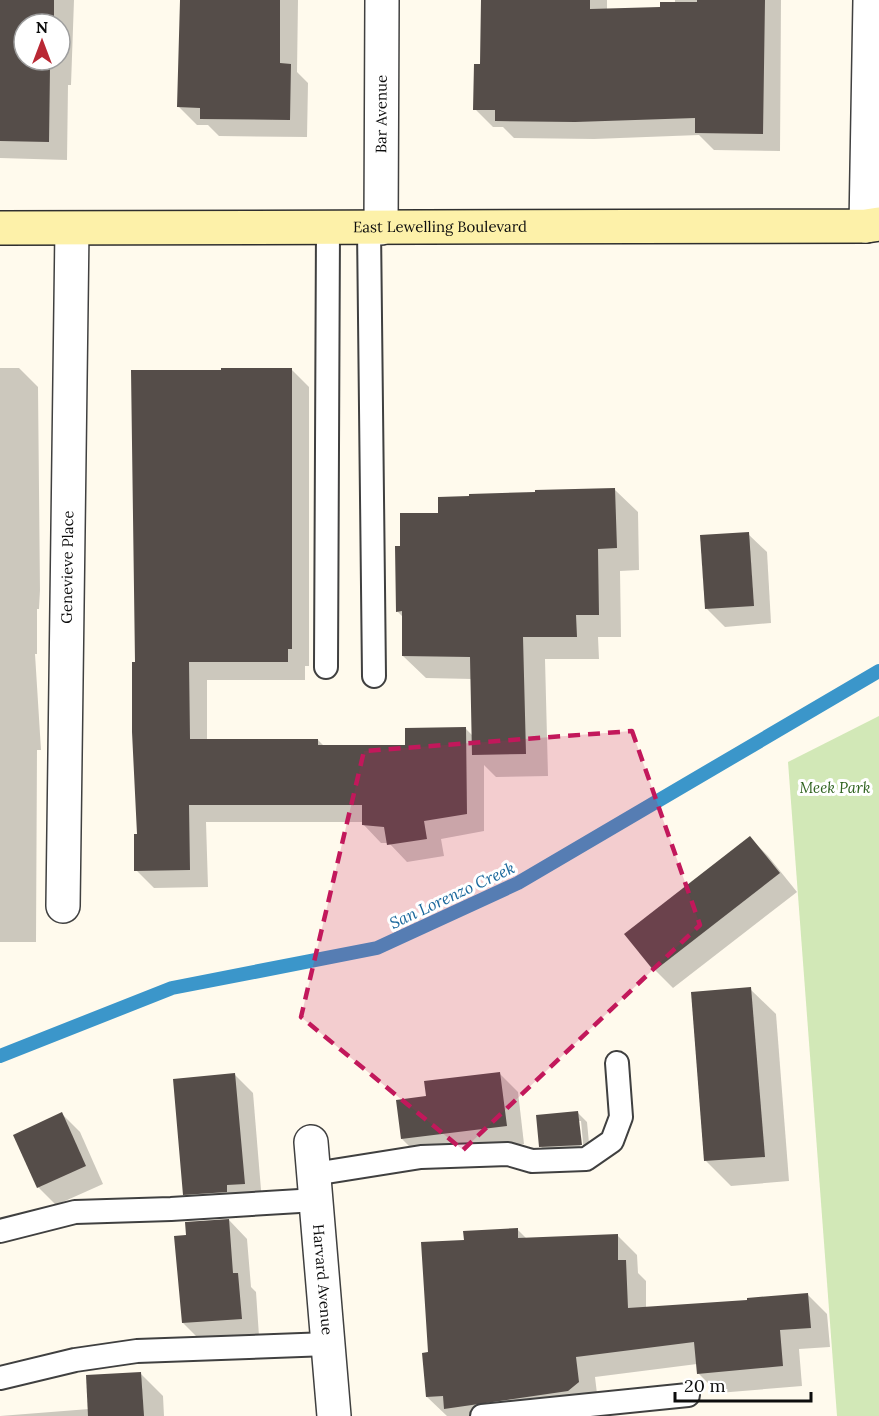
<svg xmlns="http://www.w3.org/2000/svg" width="879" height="1416" font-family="Lora,serif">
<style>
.green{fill:#d2e8b7}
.shadow{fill:#0003;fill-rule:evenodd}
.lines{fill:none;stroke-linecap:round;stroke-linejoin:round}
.stream{stroke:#3b96ca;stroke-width:14}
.building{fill:#554d49}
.lane-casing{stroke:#404040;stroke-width:26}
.street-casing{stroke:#404040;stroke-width:36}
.secondary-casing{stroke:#2f2f2f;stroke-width:36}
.lane{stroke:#fff;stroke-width:22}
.street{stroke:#fff;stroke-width:33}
.secondary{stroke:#fdf1a9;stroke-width:33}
.marked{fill:#c2185b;fill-opacity:0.2;stroke:#c2185b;stroke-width:4.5;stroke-dasharray:12 8;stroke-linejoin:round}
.labels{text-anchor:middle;stroke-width:6;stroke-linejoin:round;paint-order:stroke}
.street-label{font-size:15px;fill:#0d0d0d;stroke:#fff}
.park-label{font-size:15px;font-style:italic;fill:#2f631f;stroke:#fff}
.water-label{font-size:16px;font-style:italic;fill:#19679b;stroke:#fff}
</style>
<rect width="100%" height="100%" fill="#fffaed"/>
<!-- green -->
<polygon class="green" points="879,716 879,1416 837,1416 788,762"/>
<!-- shadow -->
<g class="shadow">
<path d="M0 0H74L71 85H68L67 160 0 158ZM24 24H60V60H24Z"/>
<polygon points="208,0 298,0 297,72 308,83 307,137 219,136 208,125 197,125 179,107"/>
<polygon points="483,0 607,0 607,10 661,8 675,4 675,0 781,0 780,151 714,150 699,135 594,139 514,138 503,127 493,127 475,109 482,66"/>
<polygon points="0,368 19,368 38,387 40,590 39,609 37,609 37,654 35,654 41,750 37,750 36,942 0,942"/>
<polygon points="291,369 309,387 309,666 305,666 305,680 207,680 207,740 318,740 324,746 406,746 466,729 473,736 472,679 426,678 403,656 403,617 397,611 402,547 440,515 615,490 638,512 639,570 620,571 621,637 598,637 599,659 545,659 548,776 496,777 484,765 484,831 441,839 444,856 407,862 389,843 381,843 363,824 363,822 206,822 208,887 154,888 136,870 138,836 137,663"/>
<polygon points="748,534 767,552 771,623 725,627 707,609"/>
<polygon points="750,838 768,856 797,892 673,988 655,970 627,934"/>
<polygon points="750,989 776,1014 789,1181 731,1186 706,1161"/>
<polygon points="499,1073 518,1092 524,1144 420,1157 402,1139 428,1097"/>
<polygon points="235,1075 253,1093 262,1202 202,1212 184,1194"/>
<path d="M578 1113 587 1122 590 1154 550 1156 541 1147ZM578 1121H581L584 1153H581Z"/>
<polygon points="62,1114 80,1132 103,1184 56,1205 38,1187"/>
<polygon points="229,1220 247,1239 251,1287 256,1292 259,1336 201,1341 183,1323 188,1237"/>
<polygon points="517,1229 528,1240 617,1235 637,1255 638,1273 646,1281 646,1308 749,1301 807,1294 827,1314 830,1347 799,1349 802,1386 718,1393 698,1373 697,1364 595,1377 598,1402 547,1416 447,1416 427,1397 429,1354 465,1241"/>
<polygon points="141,1374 163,1396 164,1416 0,1416 89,1409"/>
</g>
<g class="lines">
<!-- stream -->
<polyline class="stream" points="0,1056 172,988 377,948 518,883 879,671"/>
</g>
<!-- building -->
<g class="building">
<polygon points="0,0 54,0 54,24 24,24 24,60 54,60 54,68 50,68 49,142 0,141"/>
<polygon points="180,0 280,0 280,63 291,64 290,120 200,119 200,108 177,107"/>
<polygon points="481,0 590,0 590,9 660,7 660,2 697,2 697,0 765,0 763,134 695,133 695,118 575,122 495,121 495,110 473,110 474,64 480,64"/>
<polygon points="221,368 292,368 292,649 288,649 288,662 189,662 190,739 318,739 318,745 405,745 405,728 466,727 467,814 424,821 427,839 387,845 384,827 362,825 362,805 189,805 190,870 134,871 134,834 137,834 132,732 132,662 135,662 131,370 221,370"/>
<polygon points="615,488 617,548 598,549 599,615 576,615 577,637 523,637 526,754 472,755 470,657 402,656 402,611 396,612 395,546 400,546 400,513 438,513 438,497 469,496 469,494 535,492 535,490"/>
<polygon points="749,532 754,606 705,609 700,535"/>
<polygon points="750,836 780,873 654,971 624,934"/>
<polygon points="751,987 765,1157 704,1161 691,992"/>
<polygon points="500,1072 507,1126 401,1139 396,1100 426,1096 424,1081"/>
<polygon points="235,1073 245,1184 227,1185 227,1192 183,1195 173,1079"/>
<polygon points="578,1111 582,1145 539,1147 536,1115"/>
<polygon points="62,1112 86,1166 37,1188 13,1135"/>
<polygon points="229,1219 233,1273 238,1273 242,1319 182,1323 174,1236 186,1235 185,1222"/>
<polygon points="518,1228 518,1238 618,1234 618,1260 626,1260 628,1308 747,1300 747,1298 808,1293 811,1328 780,1330 783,1366 697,1374 694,1342 576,1357 579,1382 568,1391 444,1409 443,1396 426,1397 422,1353 428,1352 421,1242 464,1240 463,1231"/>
<polygon points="141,1372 144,1416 88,1416 86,1375"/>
</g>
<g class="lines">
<!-- lane casing -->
<g class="lane-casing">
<g id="lane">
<polyline points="369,228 374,676"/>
<polyline points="326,667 328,228"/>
<polyline points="314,1174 421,1157 508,1154 532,1161 586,1159 612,1141 621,1117 617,1063"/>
<polyline points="0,1231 75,1212 171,1209 316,1200"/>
<polyline points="0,1378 75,1360 137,1351 328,1344"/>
<polyline points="482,1416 688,1395"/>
</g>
</g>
<!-- street casing -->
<g class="street-casing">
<g id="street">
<polyline points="866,226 870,0"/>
<path id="s1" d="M381 228 382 0"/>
<path id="s2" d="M63 906 72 229"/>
<path id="s3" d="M311 1142 334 1416"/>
</g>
</g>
<!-- secondary casing -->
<g class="secondary-casing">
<g id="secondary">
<path id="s4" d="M0 228 866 226 879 224"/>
</g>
</g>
<!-- lane -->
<use href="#lane" class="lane"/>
<!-- street -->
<use href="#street" class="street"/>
<!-- secondary -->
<use href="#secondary" class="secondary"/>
</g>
<!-- marked area -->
<path class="marked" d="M632 731 700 925 463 1150 301 1017 364 751Z"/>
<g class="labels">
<!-- street labels -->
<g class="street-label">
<text dy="5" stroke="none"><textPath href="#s1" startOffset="114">Bar Avenue</textPath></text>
<text dy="5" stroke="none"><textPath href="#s4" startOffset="440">East Lewelling Boulevard</textPath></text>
<text dy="5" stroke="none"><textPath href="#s2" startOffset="339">Genevieve Place</textPath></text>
<text dy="5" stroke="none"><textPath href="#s3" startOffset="138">Harvard Avenue</textPath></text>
</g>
<!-- park labels -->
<g class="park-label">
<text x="835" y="793">Meek Park</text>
</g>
<!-- water labels -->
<g class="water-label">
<text transform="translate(452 895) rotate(-25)" y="6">San Lorenzo Creek</text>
</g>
</g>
<!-- north arrow -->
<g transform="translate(42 42)"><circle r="28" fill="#ffffff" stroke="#9e9e9e" stroke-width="1.5"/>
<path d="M0-4.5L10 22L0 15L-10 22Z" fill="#b92834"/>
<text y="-9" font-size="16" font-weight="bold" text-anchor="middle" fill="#0d0d0d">N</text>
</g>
<!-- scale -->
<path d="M675 1392v9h136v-9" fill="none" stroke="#0d0d0d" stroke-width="3"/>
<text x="684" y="1392" font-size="18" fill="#0d0d0d" stroke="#ffffff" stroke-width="4.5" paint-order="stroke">20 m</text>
</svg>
